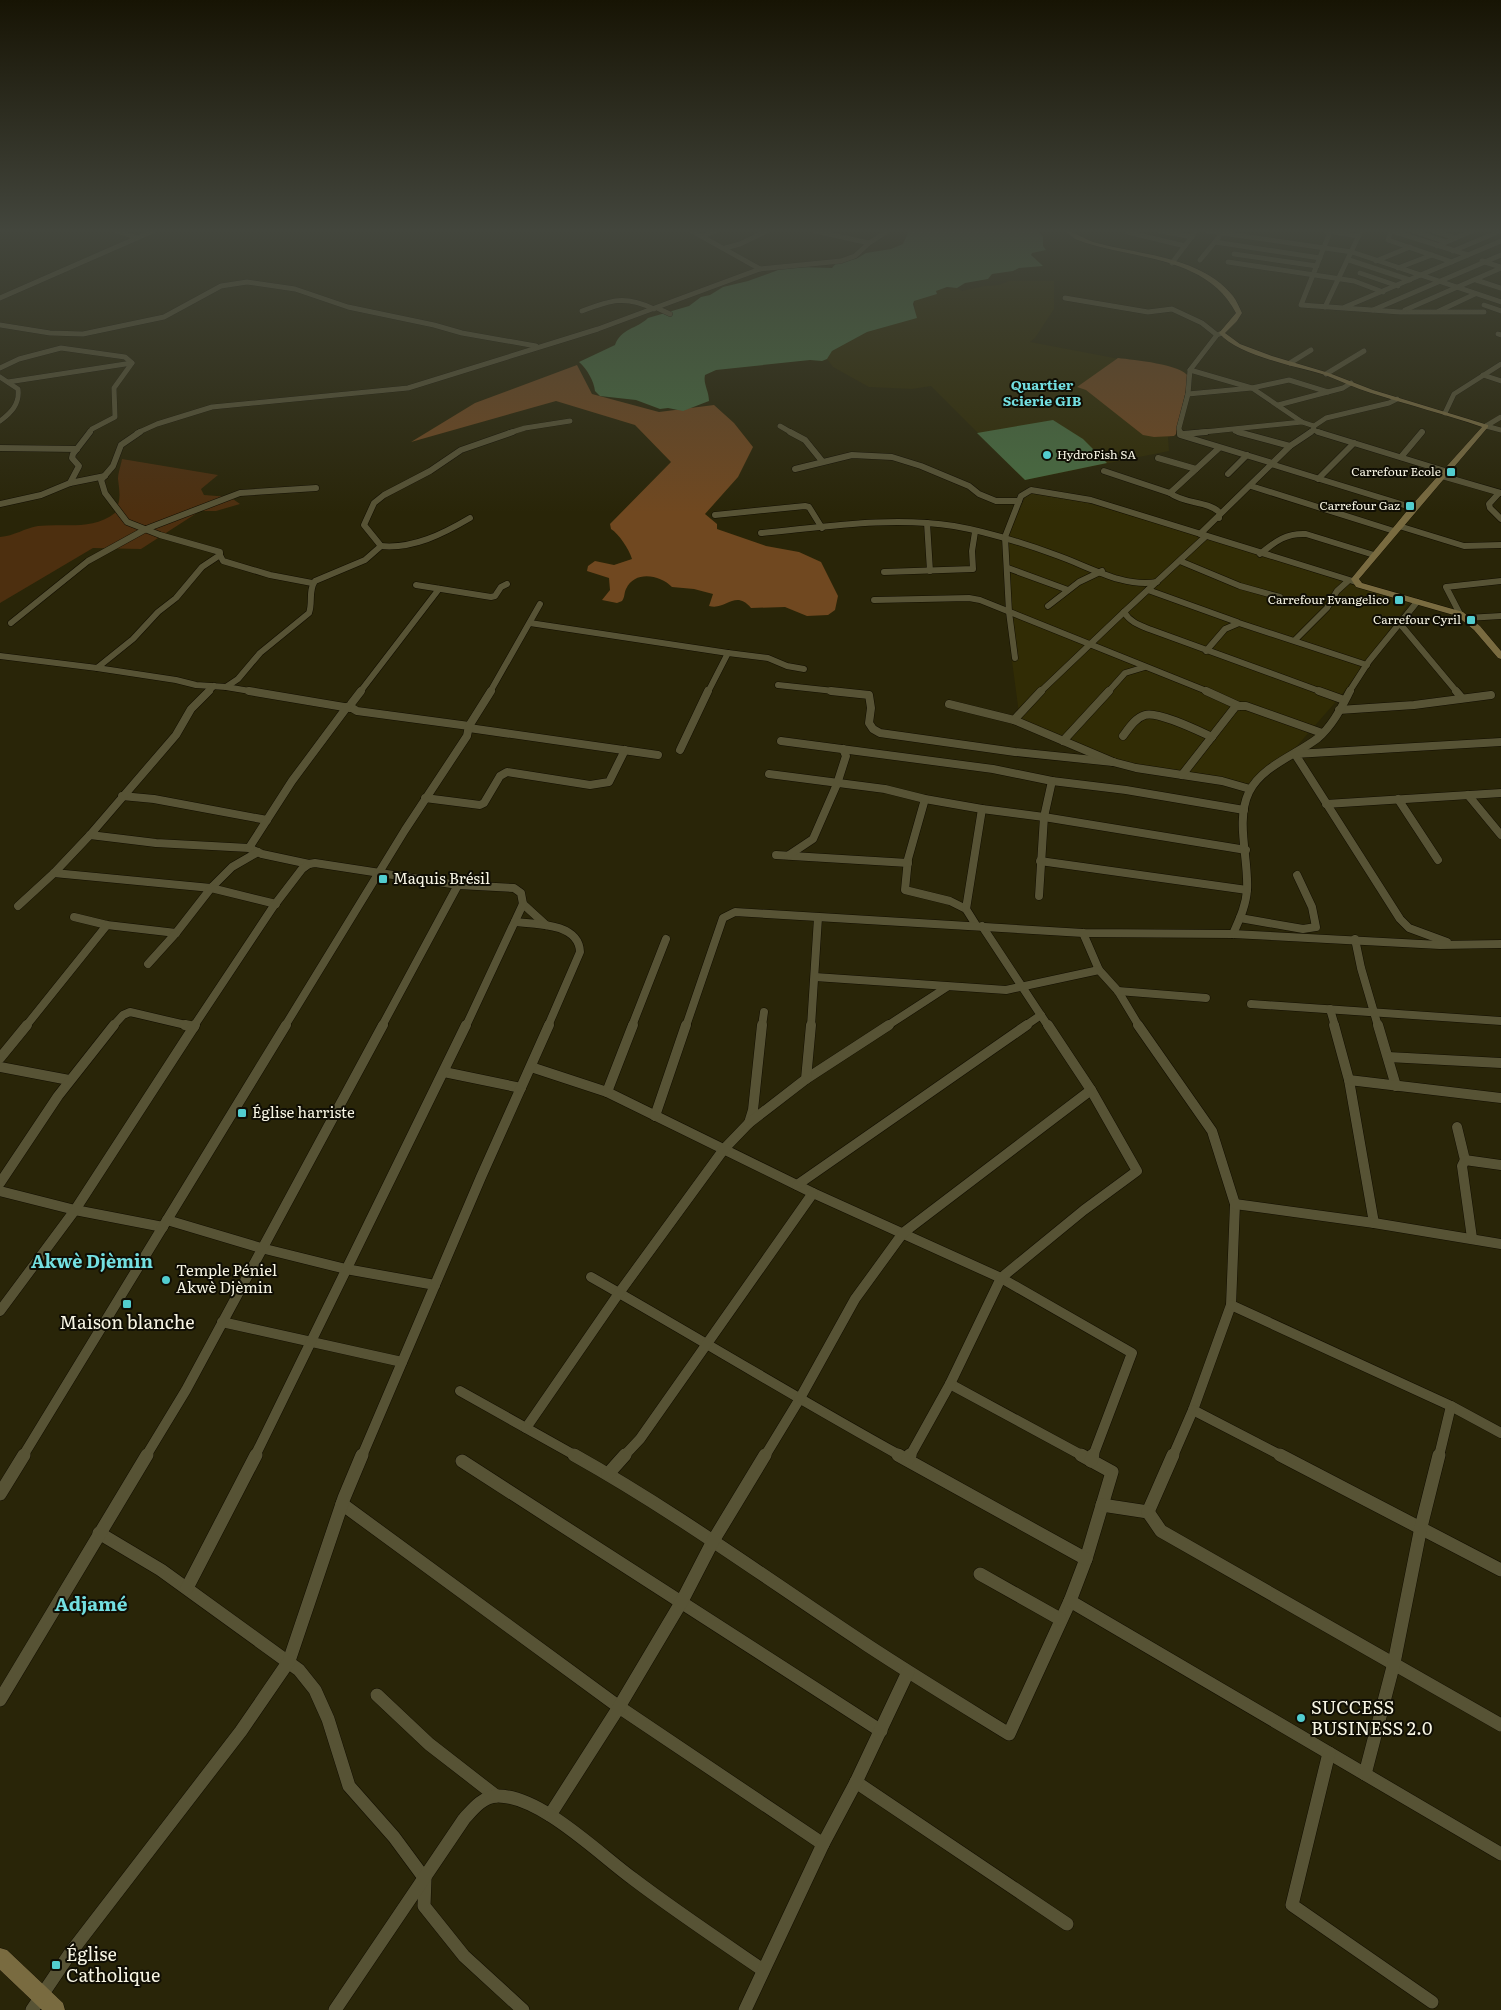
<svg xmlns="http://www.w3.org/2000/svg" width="1501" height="2010" font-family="Literata,serif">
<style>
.built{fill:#312c05}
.green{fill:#4d2f0f}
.forest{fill:#704820}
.water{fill:#496c41}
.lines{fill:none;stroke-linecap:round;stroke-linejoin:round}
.street-far4-casing{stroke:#120e00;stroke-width:5.5}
.street-far3-casing{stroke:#120e00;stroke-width:7}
.street-far2-casing{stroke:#120e00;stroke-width:9}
.street-far1-casing{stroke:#120e00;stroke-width:11}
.street-casing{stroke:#120e00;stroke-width:14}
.secondary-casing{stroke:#120e00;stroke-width:1}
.street-far4{stroke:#575335;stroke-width:5}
.street-far3{stroke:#575335;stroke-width:6}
.street-far2{stroke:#575335;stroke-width:8}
.street-far1{stroke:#575335;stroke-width:10}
.street{stroke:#575335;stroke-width:13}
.secondary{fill:#796b40;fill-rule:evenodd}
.poi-dot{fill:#52cdcf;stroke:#100e04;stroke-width:2}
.labels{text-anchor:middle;stroke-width:4;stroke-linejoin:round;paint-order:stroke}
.far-poi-label{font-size:12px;fill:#f7f5e4;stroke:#100e04;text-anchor:end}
.far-neighbourhood-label{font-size:14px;font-weight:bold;fill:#73dfe1;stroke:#100e04}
.poi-label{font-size:15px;fill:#f7f5e4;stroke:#100e04;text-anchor:start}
.quarter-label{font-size:18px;font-weight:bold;fill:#73dfe1;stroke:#100e04}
.near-poi-label{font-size:18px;fill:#f7f5e4;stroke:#100e04;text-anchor:start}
.near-neighbourhood-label{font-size:19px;font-weight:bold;fill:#73dfe1;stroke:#100e04}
</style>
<rect width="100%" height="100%" fill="#292508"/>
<!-- built -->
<g class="built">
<polygon points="1009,281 1054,281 1054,309 1035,338 1030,342 1183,371 1176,434 1168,437 1169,451 1025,480 931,386 912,389 869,387 833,367 827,359 832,351 867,332 916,318 914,301 937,294 936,291 939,289 957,288 962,291 985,286 999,285"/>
<polygon points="1030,486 1210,539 1409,603 1340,697 1297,746 1251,784 1115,762 1020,721 1012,661 1008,536"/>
</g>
<!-- green -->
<path class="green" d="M122 459 218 475 201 489 204 495 230 497 240 504 216 511H200L141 549 93 548 0 603V537C14 536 25 528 38 526 65 523 92 531 115 513V510C122 501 119 489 118 479 118 473 121 465 122 459Z"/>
<!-- forest -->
<g class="forest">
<path d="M1118 358C1134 360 1181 364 1189 377L1176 434 1174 436 1154 437 1143 435 1086 390 1077 387Z"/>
<path d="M577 365 592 394 659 412 714 405 734 423 753 447 738 477 705 514 717 524V529L766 546 799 552 821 562 838 596 835 610 828 615 807 616 785 607 751 608C735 589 726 611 709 606L713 594 694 589 672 587C660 575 635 570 626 589 624 593 625 597 622 601L617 603 602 600 610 590 609 578 587 571 588 566 595 561 614 565 632 559C629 549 619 534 611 529L610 524 671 462 635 425 556 401 411 442 475 403Z"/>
</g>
<!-- water -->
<g class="water">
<path d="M909 231H1038L1043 237V246L1046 250 1032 253 1031 255 1043 266 1019 268 1013 271 992 274 988 279 965 283 957 288 947 287 936 291 937 294 914 301 913 304 917 318 867 332 832 351 827 359 822 361 810 360 716 370 705 375C703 384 709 391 709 401L683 411 668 408 660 409 636 400 600 396 595 391C594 381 587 369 579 362L615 345C621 328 637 329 648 318L689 306 701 297 710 295 723 287 748 281 781 269 797 267 832 268 838 261 856 259 866 253 891 249 903 244Z"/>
<polygon points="1053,420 1083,439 1107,463 1025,480 977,433"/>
</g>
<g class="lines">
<!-- street-far4 casing -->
<g class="street-far4-casing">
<g id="street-far4">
<polyline points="117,231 138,238"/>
<polyline points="692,231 760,269"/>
<polyline points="815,231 869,243"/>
<polyline points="1160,231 1192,237"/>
<polyline points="1208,231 1352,252 1501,302"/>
<polyline points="1327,231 1358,236"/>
<polyline points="1391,231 1388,240 1452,262"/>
<polyline points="1392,231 1468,255"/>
<polyline points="1413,231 1446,242"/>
<polyline points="1433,231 1456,238"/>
<polyline points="1127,232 1185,246"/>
<polyline points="1330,232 1301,305 1400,312 1484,312"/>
<polyline points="704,236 715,231"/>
<polyline points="1215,242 1320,258"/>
<polyline points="1437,246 1472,231"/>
<polyline points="725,248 740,244 767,231"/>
<polyline points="1453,251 1498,232"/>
<polyline points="1234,254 1317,266"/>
<polyline points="1200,260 1219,237"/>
<polyline points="1349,260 1410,280"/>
<polyline points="1376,261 1410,247"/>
<polyline points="1482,261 1501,267"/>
<polyline points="1228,262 1354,281 1383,292"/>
<polyline points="1172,263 1196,231"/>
<polyline points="1398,268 1432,255"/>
<polyline points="1360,273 1398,286"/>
<polyline points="1476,280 1501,288"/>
<polyline points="0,298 153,231"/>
<polyline points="1065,298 1148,312 1172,309 1202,323 1217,335"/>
<polyline points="1484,305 1501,311"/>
<polyline points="1325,307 1361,231"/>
<polyline points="1345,307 1501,241"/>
<polyline points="657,308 670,314"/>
<polyline points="1373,310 1501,255"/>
<polyline points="1405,310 1501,268"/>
<path d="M582 311C611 300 625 295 654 309"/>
<polyline points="1439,311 1475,294"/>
<polyline points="0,325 50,333 83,334 164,317 221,286 247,282 295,289 348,307 434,325 462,333 536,346"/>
<polyline points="1498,334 1501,335"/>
<polyline points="1290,363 1311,350"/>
<polyline points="0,368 19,359 61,348 125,357 132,363 114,388 115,417 92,429 89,433"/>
<polyline points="1190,370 1252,388 1302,422 1314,426 1313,430 1322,433"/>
<polyline points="1326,374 1364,351"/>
<polyline points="1483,375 1501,381"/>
<path d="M0 377 18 389C20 404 11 413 0 421"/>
<polyline points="8,382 132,363"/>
<polyline points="1188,394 1252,388 1289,380 1328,392"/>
<polyline points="1278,405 1343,388 1351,383"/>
<polyline points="1445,413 1454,394 1501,364"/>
<polyline points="780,426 792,433"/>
<polyline points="1314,426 1326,418 1389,403 1397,399"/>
<polyline points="1486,426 1501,417"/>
<polyline points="1486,426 1501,430"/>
<polyline points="1235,431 1242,433"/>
<polyline points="137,433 157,424 212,407 408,388 598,329 760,269 841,261 855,256 869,243 885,233 884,231"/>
<polyline points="509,433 525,428 570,421"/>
<polyline points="1180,433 1179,428 1188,394 1190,370 1217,335 1222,333"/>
<polyline points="1194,433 1302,422"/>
<polyline points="1309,433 1313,430"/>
</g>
</g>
<!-- street-far3 casing -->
<g class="street-far3-casing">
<g id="street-far3">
<polyline points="790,432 805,440 822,461"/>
<polyline points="1180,432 1180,435 1272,463"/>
<polyline points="1238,432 1290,446"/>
<polyline points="1318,432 1445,471"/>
<polyline points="1183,434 1206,432"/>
<polyline points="0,448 77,449"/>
<path d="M1219 448 1170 493C1184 504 1208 501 1219 512V518"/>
<polyline points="1401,457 1422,432"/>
<polyline points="1158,458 1196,469"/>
<polyline points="1271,464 1414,508"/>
<polyline points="795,469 852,455 892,457 921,466 969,486 979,494 996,501 1019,501 1021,496 1031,490 1091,500 1356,582"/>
<polyline points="1104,471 1170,493"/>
<polyline points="1228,474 1247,455"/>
<polyline points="1442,476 1501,493"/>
<polyline points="1318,479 1354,443"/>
<polyline points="70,483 79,466 72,458 73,454 90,432"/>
<polyline points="1251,486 1394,531"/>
<polyline points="1499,493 1489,504 1490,508 1501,519"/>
<polyline points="0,504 41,495 70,483 105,476"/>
<polyline points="715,515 805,506 809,507 822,528"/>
<polyline points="927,523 930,571"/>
<polyline points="1399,526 1464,546 1501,545"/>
<path d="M761 533C825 527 890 516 954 526 989 532 1023 543 1056 555 1088 566 1123 588 1157 582"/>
<polyline points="1200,534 1290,446 1311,432"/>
<path d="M1206 536 1124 612C1130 622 1139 625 1149 629L1322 692"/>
<path d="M381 546C413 549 443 534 470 518"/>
<path d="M1260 554C1275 542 1285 533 1306 534L1374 555"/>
<polyline points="220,555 223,561 270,575 312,583"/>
<polyline points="1180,561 1240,586 1280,597"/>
<polyline points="1008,568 1068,590"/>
<polyline points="884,572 973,569 972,551 975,532"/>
<polyline points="416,585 491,597 495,596 501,587 507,584"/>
<polyline points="1148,590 1237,622"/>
<polyline points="874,600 969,598 980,600 1209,692"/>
<polyline points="1048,606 1079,582 1102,571"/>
<polyline points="1460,614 1446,587 1501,581"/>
<polyline points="1467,618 1501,616"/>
<polyline points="11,623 88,561 146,529 240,493 316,488"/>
<polyline points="530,623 728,653 708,692"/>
<polyline points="1401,625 1457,692"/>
<polyline points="1295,640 1327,608 1337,591 1348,581"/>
<polyline points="1206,651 1225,629 1239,623 1367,665"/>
<polyline points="728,653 768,658 787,666 804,669"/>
<polyline points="0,656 97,668 133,639 158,612 176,598 202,567 220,555 220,552 160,535 127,522 105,493 101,480 113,466 121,445 140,432"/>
<polyline points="1015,658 1009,612 1005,537 1019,501"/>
<path d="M97 668 176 680 196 685 226 687 238 679 260 653 309 613C313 602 308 591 315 581L365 560 381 546 364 525 374 503 384 495 430 471 461 450 513 432"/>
<polyline points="778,685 843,692"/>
<polyline points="226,687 256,692"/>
<polyline points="208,692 214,686"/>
<polyline points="360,692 439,589"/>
<polyline points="490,692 540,604"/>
<polyline points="1040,692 1124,612"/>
<polyline points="1108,692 1125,673 1145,667"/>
<polyline points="1349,692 1369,661 1417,602"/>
</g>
</g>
<!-- street-far2 casing -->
<g class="street-far2-casing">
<g id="street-far2">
<polyline points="249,691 350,708"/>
<polyline points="361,691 351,704 352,708 357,711 469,726"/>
<polyline points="831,691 869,695 871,708 869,723 873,729 880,733 1015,752 1113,762"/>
<polyline points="1206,691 1239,706"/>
<polyline points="1319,691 1344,700"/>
<polyline points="1456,691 1462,698"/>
<polyline points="949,704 1014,720 1113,762 1136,768 1222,781 1250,789"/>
<polyline points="1339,710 1414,705 1491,695"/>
<polyline points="1014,720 1041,691"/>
<polyline points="469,728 658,755"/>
<path d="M1123 736C1129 728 1135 718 1145 715 1158 711 1199 731 1212 737"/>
<polyline points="781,741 993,769 1052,781 1126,790 1244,810"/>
<polyline points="1063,741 1109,691"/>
<polyline points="680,750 708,691"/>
<polyline points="769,774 885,789 925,799 982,809 1044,817 1246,850"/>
<polyline points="1182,775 1236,706 1246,706 1322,733"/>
<polyline points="1468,795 1501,835"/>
<polyline points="122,796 154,799 267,820"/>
<polyline points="425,798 480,805 484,803 500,776 507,772 590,785 609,782 625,750"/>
<polyline points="925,799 908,859 905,890 950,901 966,909"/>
<polyline points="1398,799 1438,860"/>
<polyline points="1326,804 1501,793"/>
<polyline points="90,835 156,843 249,848 262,854 309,864"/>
<polyline points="249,848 292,781 347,707"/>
<polyline points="776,855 908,863"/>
<polyline points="789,855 813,839 837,784 846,756 843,749"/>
<polyline points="1040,861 1247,890"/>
<polyline points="54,873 211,888 232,867 258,852"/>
<polyline points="1039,896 1044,817 1052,781"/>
<polyline points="523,904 546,925"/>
<polyline points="18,906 54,873 90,835 176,735 191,709 209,691"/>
<polyline points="74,917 107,925 176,933"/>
<polyline points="1240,918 1303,929 1316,927 1312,907 1297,875"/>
<path d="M515 922C536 924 579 923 580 952L548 1026"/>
<polyline points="976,925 966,909 982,809"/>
<polyline points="982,926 1048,1026"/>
<polyline points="1083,933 1099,970 1118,991 1139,1026"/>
<path d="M1233 934C1239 920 1246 906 1247 890 1249 859 1235 821 1249 792 1262 766 1296 755 1318 738 1333 725 1341 708 1350 691"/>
<polyline points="1355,939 1361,968 1378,1026"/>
<polyline points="1447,942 1409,928 1400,919 1295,754 1501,742"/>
<polyline points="148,964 176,933 211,888 276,904"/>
<polyline points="815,977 1006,990 1099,970"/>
<polyline points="1118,991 1206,998"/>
<polyline points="1251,1004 1501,1021"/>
<polyline points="1330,1009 1335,1026"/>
<polyline points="26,1026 107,925"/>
<polyline points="113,1026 123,1015 130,1012 190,1026"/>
<polyline points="194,1026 273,907 302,869 309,864 315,863 458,885 514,888 521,893 523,904 466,1026"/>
<polyline points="285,1026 405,830 467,736 469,726 491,691"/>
<polyline points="382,1026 458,885"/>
<polyline points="632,1026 666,939"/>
<polyline points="686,1026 723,918 735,912 1083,933 1233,934 1440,945 1501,944"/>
<polyline points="762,1026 764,1012"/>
<polyline points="811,1026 818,918"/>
<polyline points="887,1026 947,987"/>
<polyline points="1025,1026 1041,1015"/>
</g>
</g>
<!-- street-far1 casing -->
<g class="street-far1-casing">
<g id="street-far1">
<polyline points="185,1025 194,1027"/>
<polyline points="1138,1025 1212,1131 1235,1204 1231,1305 1193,1410 1173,1456"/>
<polyline points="1334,1025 1349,1080 1374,1223"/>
<polyline points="1378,1025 1396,1086"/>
<polyline points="1388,1057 1501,1063"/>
<polyline points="0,1058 27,1025"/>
<polyline points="0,1067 69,1080"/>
<polyline points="531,1067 607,1092 813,1193 1001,1278 1132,1353 1093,1456"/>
<polyline points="444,1072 521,1088"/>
<polyline points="806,1079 889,1025"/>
<polyline points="1349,1080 1501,1098"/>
<polyline points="607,1092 633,1025"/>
<polyline points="655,1116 686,1025"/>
<polyline points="749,1123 753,1110 762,1025"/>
<polyline points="1457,1127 1465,1160"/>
<polyline points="0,1183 58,1096 114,1025"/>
<polyline points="797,1185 1027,1025"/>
<polyline points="0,1191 75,1210 163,1227"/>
<polyline points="1235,1204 1374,1223 1501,1244"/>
<polyline points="167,1220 261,1248 346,1269 435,1285"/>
<polyline points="1472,1238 1462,1166 1465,1160 1501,1165"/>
<path d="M591 1277C695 1336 796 1398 901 1456"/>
<polyline points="1231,1305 1451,1406 1501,1433"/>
<polyline points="0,1311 75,1210 195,1025"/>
<polyline points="222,1322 402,1362"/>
<polyline points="950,1384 1083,1456"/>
<polyline points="460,1391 576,1456"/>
<polyline points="1193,1410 1282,1456"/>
<polyline points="526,1428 619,1293 724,1149 749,1123 806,1079 811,1025"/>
<polyline points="23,1456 286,1025"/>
<polyline points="146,1456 186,1390 383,1025"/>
<polyline points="255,1456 466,1025"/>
<polyline points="362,1456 481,1177 549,1025"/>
<polyline points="624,1456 640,1439 813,1193"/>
<polyline points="765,1456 799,1400 855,1299 903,1233 1091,1090"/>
<polyline points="910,1456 950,1384 1001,1278 1084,1210 1137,1171 1091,1090 1048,1025"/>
<polyline points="1439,1456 1451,1406"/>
</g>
</g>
<!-- street casing -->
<g class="street-casing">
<g id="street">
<path d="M574 1455C676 1512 770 1581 867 1645 914 1676 962 1705 1009 1734L1070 1601 1086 1559 1112 1472 1081 1455"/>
<polyline points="898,1455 1086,1559"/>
<polyline points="1280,1455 1501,1570"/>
<polyline points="908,1459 910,1455"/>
<polyline points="462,1461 881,1731"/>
<polyline points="1091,1461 1093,1455"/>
<polyline points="608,1474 625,1455"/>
<polyline points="0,1494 24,1455"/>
<polyline points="342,1504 619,1707 823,1844"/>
<polyline points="1102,1505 1148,1512"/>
<polyline points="1148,1512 1173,1455"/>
<polyline points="1148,1512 1161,1531 1501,1725"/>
<polyline points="99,1533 161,1570 299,1670 315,1690 328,1719 349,1786 394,1837 425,1879 424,1906 464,1956 523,2010"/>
<polyline points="980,1574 1060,1619"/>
<polyline points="187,1588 256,1455"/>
<polyline points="1070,1601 1501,1854"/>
<polyline points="377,1695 429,1744 496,1796"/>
<polyline points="0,1700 147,1455"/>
<polyline points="1329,1753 1292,1905 1432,2002"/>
<polyline points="1365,1774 1394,1663 1421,1527 1439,1455"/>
<polyline points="856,1782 1067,1924"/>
<polyline points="550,1815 619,1707 682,1601 713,1541 765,1455"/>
<polyline points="32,2010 71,1952 241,1731 289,1661 344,1498 362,1455"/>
<path d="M335 2010 464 1819C473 1809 482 1797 497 1796 540 1795 599 1854 632 1878 674 1910 719 1940 763 1970"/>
<polyline points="745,2010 823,1844 856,1782 908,1672"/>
</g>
</g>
<!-- secondary casing -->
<g class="secondary-casing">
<g id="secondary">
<path d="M1065 231C1074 231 1087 241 1097 243 1142 255 1202 257 1233 296 1237 301 1239 307 1242 313L1237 321 1225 333 1240 344 1272 356 1329 373 1373 390 1488 425V427L1359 579 1362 583 1463 612 1480 626 1501 651V659L1498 658 1474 630 1457 616 1356 587 1351 579 1411 506 1482 427C1445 414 1408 405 1371 393 1355 388 1341 381 1325 375 1296 366 1238 356 1219 333L1236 313C1208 258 1138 259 1086 243L1075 239Z"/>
<polygon points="0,1948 7,1950 63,2003 65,2010 42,2010 0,1970"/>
</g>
</g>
<!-- street-far4 -->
<use href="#street-far4" class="street-far4"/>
<!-- street-far3 -->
<use href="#street-far3" class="street-far3"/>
<!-- street-far2 -->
<use href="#street-far2" class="street-far2"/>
<!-- street-far1 -->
<use href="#street-far1" class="street-far1"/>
<!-- street -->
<use href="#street" class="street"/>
<!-- secondary -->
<use href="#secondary" class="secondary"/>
</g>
<!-- sky -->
<linearGradient id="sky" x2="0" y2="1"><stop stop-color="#171404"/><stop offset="0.45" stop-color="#43463d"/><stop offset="1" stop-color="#43463d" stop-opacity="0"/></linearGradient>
<rect width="1501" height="513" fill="url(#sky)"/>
<!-- markers -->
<g class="poi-dot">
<circle cx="1047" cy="455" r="5"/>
<rect x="1446" y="467" width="10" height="10" rx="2.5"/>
<rect x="1405" y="501" width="10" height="10" rx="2.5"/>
<rect x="1394" y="595" width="10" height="10" rx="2.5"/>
<rect x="1466" y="615" width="10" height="10" rx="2.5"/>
<rect x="378" y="874" width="10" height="10" rx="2.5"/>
<rect x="237" y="1108" width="10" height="10" rx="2.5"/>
<circle cx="166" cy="1280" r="5"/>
<rect x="122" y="1299" width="10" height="10" rx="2.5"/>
<circle cx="1301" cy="1718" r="5"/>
<rect x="51" y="1960" width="10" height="10" rx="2.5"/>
</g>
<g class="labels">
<!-- far-poi labels -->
<g class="far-poi-label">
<text x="1057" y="459" text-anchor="start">HydroFish SA</text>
<text x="1441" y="476">Carrefour Ecole</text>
<text x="1400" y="510">Carrefour Gaz</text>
<text x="1389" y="604">Carrefour Evangelico</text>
<text x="1461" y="624">Carrefour Cyril</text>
</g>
<!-- far-neighbourhood labels -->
<g class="far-neighbourhood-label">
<text x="1042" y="390">Quartier<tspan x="1042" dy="16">Scierie GIB</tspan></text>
</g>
<!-- poi labels -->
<g class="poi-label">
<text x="393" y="884">Maquis Brésil</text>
<text x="252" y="1118">Église harriste</text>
<text x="176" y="1276">Temple Péniel<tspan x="176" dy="17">Akwè Djèmin</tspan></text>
</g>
<!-- quarter labels -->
<g class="quarter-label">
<text x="92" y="1268">Akwè Djèmin</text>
</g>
<!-- near-poi labels -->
<g class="near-poi-label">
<text x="127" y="1329" text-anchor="middle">Maison blanche</text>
<text x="1311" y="1714">SUCCESS<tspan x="1311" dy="21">BUSINESS 2.0</tspan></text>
<text x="66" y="1961">Église<tspan x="66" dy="21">Catholique</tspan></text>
</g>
<!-- near-neighbourhood labels -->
<g class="near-neighbourhood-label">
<text x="91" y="1611">Adjamé</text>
</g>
</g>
</svg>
